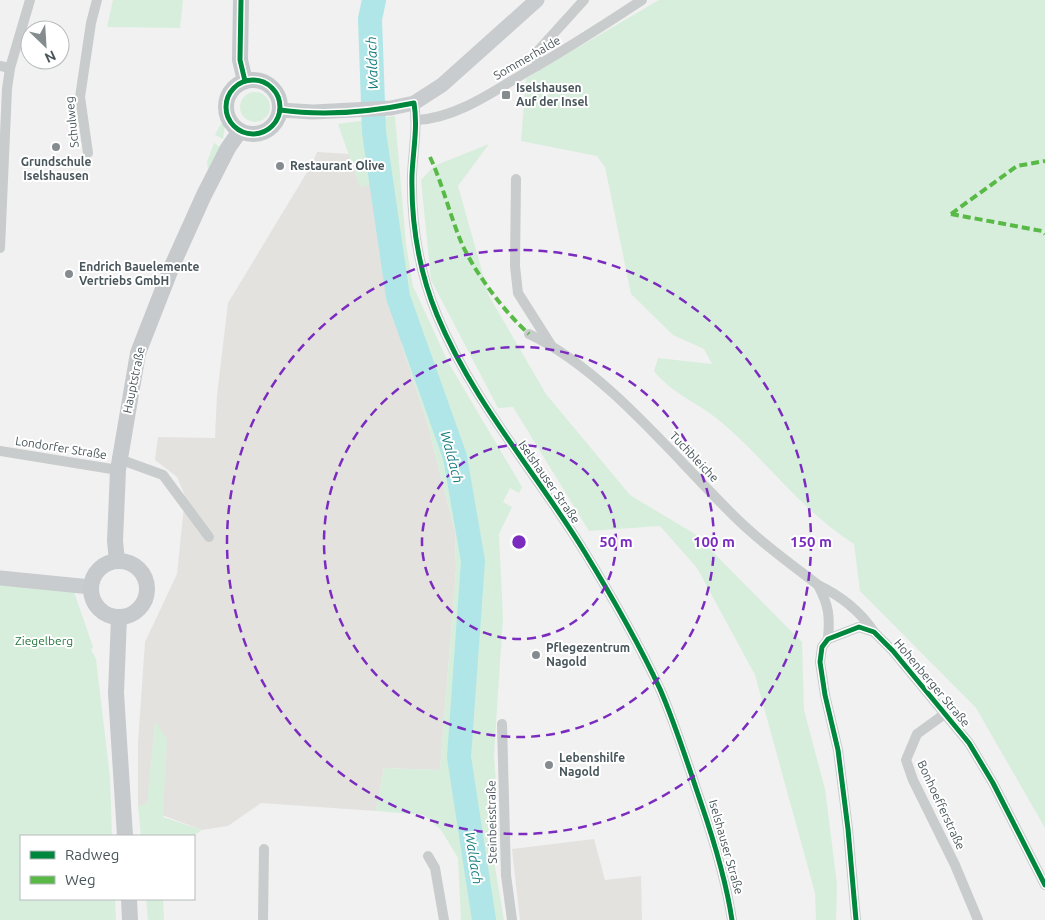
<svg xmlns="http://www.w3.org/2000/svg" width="1045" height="920" font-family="Ubuntu,sans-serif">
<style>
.commercial{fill:#e4e2df}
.green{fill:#d8eedc}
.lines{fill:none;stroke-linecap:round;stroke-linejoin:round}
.river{stroke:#b0e6e7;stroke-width:24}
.street{stroke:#c9cccc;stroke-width:10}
.secondary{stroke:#c9ccce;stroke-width:15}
.primary{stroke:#c6cacc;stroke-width:16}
.quiet{stroke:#58b947;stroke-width:4;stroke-dasharray:8 4;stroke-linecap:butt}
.cycleway-casing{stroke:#fff;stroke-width:8}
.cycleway{stroke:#00873e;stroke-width:5}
.ring{fill:none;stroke:#7b2cbf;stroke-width:2.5;stroke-dasharray:9 6}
.poi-dot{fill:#848c90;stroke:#fff;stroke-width:2}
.labels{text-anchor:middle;stroke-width:4;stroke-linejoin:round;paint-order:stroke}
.street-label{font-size:12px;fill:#49565b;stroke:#fff}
.poi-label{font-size:12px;font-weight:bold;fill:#49565b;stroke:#fff;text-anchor:start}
.park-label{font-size:12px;fill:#21763b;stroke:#fff}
.water-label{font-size:14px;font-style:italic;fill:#197f81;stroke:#fff}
.centre{fill:#7b2cbf;stroke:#fff;stroke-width:2.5}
.ring-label{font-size:15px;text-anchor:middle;font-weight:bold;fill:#7b2cbf;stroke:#fff;stroke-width:4;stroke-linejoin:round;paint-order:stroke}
</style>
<rect width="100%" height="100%" fill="#f1f1f1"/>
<!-- commercial -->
<g class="commercial">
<polygon points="317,152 350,154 371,184 402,345 427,422 455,532 456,569 440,770 384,768 376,811 261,803 228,826 202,830 138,806 138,743 145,642 177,574 185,496 177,477 155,460 158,437 215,438 217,395 228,303 312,164"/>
<polygon points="594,839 605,880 641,876 642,920 520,920 512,849"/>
</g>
<!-- green -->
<g class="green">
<polygon points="113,0 183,0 180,28 107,27"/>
<path d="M659 0H1045V828L976 708 860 591 854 544C802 511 767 461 721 422 699 403 672 394 654 371L658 358 712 364 704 349 673 335 631 294 605 167 597 156 521 141 526 78Z"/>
<circle cx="255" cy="107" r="15"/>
<polygon points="395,116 406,244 413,286 448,362 522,487 519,493 510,488 503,502 512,507 499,534 503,618 494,754 496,785 493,855 504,920 461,920 458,858 441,830 424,815 376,811 384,768 440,770 456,569 455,532 427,422 402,345 371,184 360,187 338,124"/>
<polygon points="223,120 225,126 223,139 215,135"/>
<polygon points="214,143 220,147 208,169 207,162"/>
<polygon points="489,144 458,186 489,296 546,394 630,495 695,534 802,642 804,710 825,789 837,884 836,920 816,920 815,893 755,675 697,568 660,526 589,531 513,407 498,408 431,280 421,180 434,166"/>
<polygon points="0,578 72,586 93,647 91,650 96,659 110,777 112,836 21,836 21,899 115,899 116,920 0,920"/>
<polygon points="155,721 167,739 163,817 202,830 193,836 141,836 138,806 147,803"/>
<polygon points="146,899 163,899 164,920 148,920"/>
</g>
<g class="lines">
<!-- river -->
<polyline class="river" points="374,0 370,19 374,132 398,297 455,457 473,561 459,757 484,920"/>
<!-- street -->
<g class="street">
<polyline points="0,66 10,68"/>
<polyline points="537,66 536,53 584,0"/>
<path d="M414 103C418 127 413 151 412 175 411 223 419 271 437 315 473 402 535 471 584 551 611 595 638 642 660 689 676 726 688 765 701 803 714 841 726 880 732 920"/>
<path d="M417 120C457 118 494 91 528 71 567 49 604 25 642 0"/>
<polyline points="88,153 80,97 91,23 97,0"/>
<polyline points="516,179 515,266 518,293 551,345"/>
<polyline points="0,248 7,89 10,68 30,0"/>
<path d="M529 334C602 368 671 453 728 510 755 538 787 561 818 585 841 596 860 611 874 632"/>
<polyline points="0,451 118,470"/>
<polyline points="119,459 163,475 209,537"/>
<path d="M818 585C829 606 830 616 828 639"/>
<polyline points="946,713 917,734 906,760 913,780 955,865 978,920"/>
<polyline points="502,724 506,875 512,920"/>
<polyline points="428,856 435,868 444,920"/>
<polyline points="263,920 264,849"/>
<polyline points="856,920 848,829 838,750 825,695 820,662 822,647 828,639 859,627 874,632 893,651 969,743 993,783 1045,885"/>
</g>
<!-- secondary -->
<g class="secondary">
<polyline points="280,110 313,112 391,108 414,103 442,85 537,0"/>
<polyline points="0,578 91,587"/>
</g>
<!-- primary -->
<g class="primary">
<polyline points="241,0 240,60 245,81"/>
<circle cx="253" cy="107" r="27"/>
<circle cx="119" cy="589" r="28"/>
<polyline points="117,561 115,541 118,470 138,353 172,266 204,195 228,148 240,131"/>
<polyline points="119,617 116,693 125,836"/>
<polyline points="129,899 130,920"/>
</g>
<!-- quiet -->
<g class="quiet">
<path d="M430 157C443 185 450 216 462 244 475 273 506 314 529 334"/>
<polyline points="951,214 1017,166 1045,161"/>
<polyline points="951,214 1042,231 1045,234"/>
</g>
<!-- cycleway casing -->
<g class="cycleway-casing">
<g id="cycleway">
<polyline points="241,0 240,60 245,81"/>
<circle cx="253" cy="107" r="27"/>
<path d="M280 110C323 116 371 112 414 103 418 127 413 151 412 175 411 223 419 271 437 315 473 402 535 471 584 551 611 595 638 642 660 689 676 726 688 765 701 803 714 841 726 880 732 920"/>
<polyline points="856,920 848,829 838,750 825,695 820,662 822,647 828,639 859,627 874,632 893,651 969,743 993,783 1045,885"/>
</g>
</g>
<!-- cycleway -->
<use href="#cycleway" class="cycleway"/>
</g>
<!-- distance rings -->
<g class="ring">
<circle cx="519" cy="542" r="97"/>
<circle cx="519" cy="542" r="195"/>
<circle cx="519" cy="542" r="292"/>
</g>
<!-- markers -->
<g class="poi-dot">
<rect x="501" y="90" width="10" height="10" rx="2.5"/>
<circle cx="56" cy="147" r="5"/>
<circle cx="280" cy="166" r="5"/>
<circle cx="69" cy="274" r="5"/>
<circle cx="536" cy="655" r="5"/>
<circle cx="549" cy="765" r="5"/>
</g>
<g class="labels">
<!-- street labels -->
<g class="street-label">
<text transform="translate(527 58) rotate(-30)" y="4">Sommerhalde</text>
<text transform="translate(72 122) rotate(-96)" y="4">Schulweg</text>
<text transform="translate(134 380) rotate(-78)" y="4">Hauptstraße</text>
<text transform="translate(61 448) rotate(9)" y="4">Londorfer Straße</text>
<text transform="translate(694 457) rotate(46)" y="4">Tuchbleiche</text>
<text transform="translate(549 482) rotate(55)" y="4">Iselshauser Straße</text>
<text transform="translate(932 683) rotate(50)" y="4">Hohenberger Straße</text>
<text transform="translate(941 805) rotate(65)" y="4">Bonhoefferstraße</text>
<text transform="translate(492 822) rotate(-91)" y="4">Steinbeisstraße</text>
<text transform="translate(726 847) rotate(74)" y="4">Iselshauser Straße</text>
</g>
<!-- poi labels -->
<g class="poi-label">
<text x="516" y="92">Iselshausen<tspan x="516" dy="14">Auf der Insel</tspan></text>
<text x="56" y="166" text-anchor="middle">Grundschule<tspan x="56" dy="14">Iselshausen</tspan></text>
<text x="290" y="170">Restaurant Olive</text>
<text x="79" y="271">Endrich Bauelemente<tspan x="79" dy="14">Vertriebs GmbH</tspan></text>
<text x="546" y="652">Pflegezentrum<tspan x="546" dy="14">Nagold</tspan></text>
<text x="559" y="762">Lebenshilfe<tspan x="559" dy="14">Nagold</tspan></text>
</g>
<!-- park labels -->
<g class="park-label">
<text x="44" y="645">Ziegelberg</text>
</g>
<!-- water labels -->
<g class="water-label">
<text transform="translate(372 63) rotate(-92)" y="5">Waldach</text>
<text transform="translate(452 457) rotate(75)" y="5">Waldach</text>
<text transform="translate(474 858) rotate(81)" y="5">Waldach</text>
</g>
</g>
<circle cx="519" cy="542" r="8" class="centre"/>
<g class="ring-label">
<text x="616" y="547">50 m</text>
<text x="714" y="547">100 m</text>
<text x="811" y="547">150 m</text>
</g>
<!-- legend -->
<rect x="20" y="835" width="175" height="65" fill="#ffffff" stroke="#b6bbbd"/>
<rect x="30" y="851" width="25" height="8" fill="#00873e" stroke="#b6bbbd"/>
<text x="65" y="860" font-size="15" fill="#49565b">Radweg</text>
<rect x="30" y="876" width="25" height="8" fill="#58b947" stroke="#b6bbbd"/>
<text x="65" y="885" font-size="15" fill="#49565b">Weg</text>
<!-- north arrow -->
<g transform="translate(45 45) rotate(155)"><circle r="24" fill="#ffffff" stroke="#b6bbbd"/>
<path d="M0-4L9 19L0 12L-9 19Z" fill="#848c90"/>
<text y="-8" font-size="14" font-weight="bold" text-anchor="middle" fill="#49565b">N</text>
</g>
</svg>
